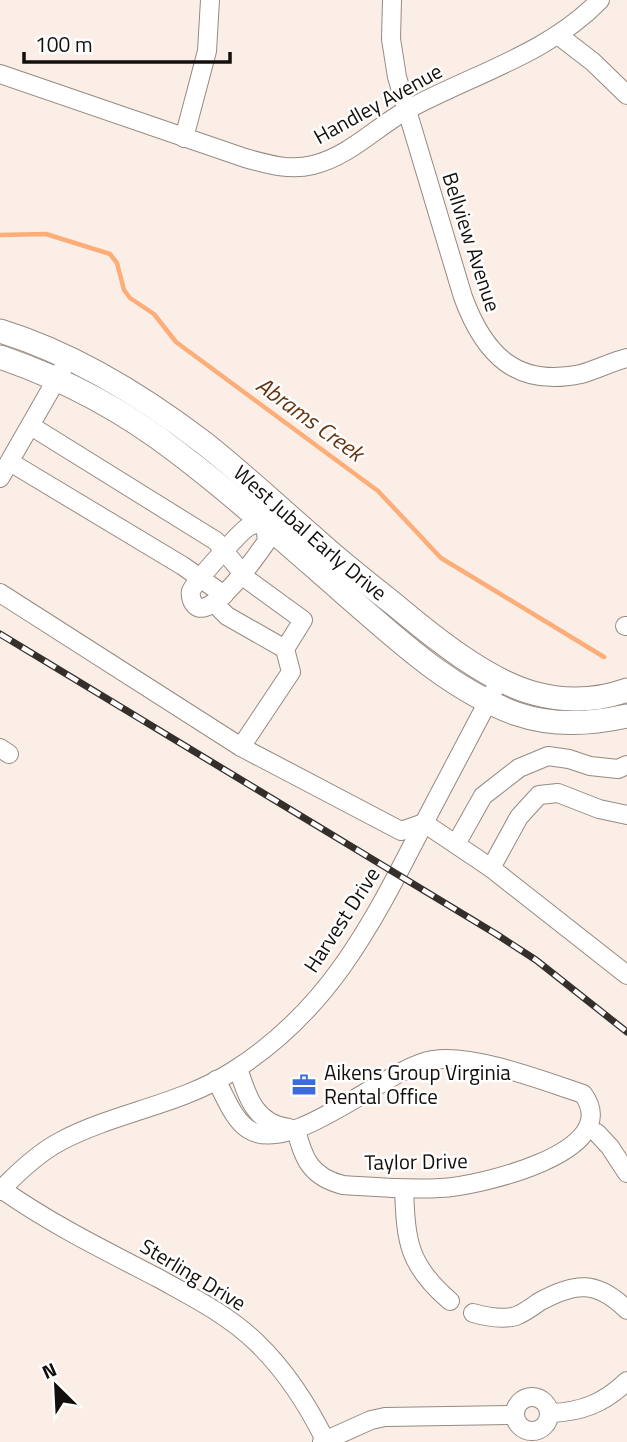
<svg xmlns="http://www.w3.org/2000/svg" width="627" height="1442" font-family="'Titillium Web',sans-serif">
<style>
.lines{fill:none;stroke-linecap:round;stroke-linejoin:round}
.stream{stroke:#fcad78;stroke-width:4.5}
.minor-casing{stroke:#958a82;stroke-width:20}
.major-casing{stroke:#958a82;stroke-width:25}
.minor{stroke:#fff;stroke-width:18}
.major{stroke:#fff;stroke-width:23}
.rail-casing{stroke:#342f2b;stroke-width:7}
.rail{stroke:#fefefe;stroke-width:4.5;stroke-dasharray:13;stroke-linecap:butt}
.labels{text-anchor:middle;stroke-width:5;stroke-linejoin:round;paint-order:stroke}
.street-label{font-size:21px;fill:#130f0c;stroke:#fefefe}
.poi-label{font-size:21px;fill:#130f0c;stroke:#fefefe;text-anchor:start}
.water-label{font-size:23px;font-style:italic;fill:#67350d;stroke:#fefefe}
</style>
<rect width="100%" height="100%" fill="#fbeee6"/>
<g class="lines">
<!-- stream -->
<polyline class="stream" points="0,235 46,234 110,254 117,263 124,290 130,298 154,314 176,342 378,491 441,558 604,657"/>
<!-- minor casing -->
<g class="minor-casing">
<g id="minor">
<path d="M392 0 391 39 397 77 463 297C484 354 516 388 581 374 596 370 611 362 627 358"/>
<polyline points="558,35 593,62 627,95"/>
<path d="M0 74 245 158C267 164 289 171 313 165 349 156 374 129 405 111 470 75 547 55 600 0"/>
<polyline points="184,138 207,51 210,0"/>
<polyline points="31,426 216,541 248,580 303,620 285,649 227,616 214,603"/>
<polyline points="10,462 183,566 224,595"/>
<polyline points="0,478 63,368"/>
<path d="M265 524 267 541C258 554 213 619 196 606 192 603 190 596 191 591 192 585 240 532 248 527 256 522 263 526 271 517"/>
<polyline points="0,593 241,747 401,831 424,823 491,868 627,975"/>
<polyline points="625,626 627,626"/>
<polyline points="241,747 291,672 285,649"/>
<polyline points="0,748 9,754"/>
<polyline points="456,844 483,796 519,768 548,756 569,759 590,766 618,769 627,765"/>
<polyline points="491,868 519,817 539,795 558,793 599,809 627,815"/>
<path d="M238 1068C247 1096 255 1124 289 1128"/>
<path d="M216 1080C225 1096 233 1119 248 1129 291 1158 387 1067 433 1060 471 1053 544 1081 583 1094 627 1153 474 1187 440 1188 408 1190 375 1187 343 1185 311 1177 303 1159 296 1129"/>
<polyline points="597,1133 610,1147 627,1173"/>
<path d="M0 1188C49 1223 104 1250 158 1278 192 1297 227 1314 256 1342 286 1371 308 1405 326 1442"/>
<path d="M404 1189C406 1242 408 1265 450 1301"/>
<path d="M0 1191C18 1172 38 1153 61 1141 116 1112 180 1105 233 1071 330 1010 373 922 424 823 447 779 470 736 493 692"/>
<path d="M473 1313C487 1317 502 1320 516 1316 524 1313 532 1307 539 1302 575 1282 597 1280 627 1310"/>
<circle cx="532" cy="1414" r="17"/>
<path d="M550 1413C582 1412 604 1403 627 1381"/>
<polyline points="322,1442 371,1420 385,1417 515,1415"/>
</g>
</g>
<!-- major casing -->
<g class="major-casing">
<g id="major">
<path id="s1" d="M0 331C72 353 145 398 204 443 242 473 277 506 313 537 339 561 367 583 395 605 432 636 486 680 533 693 565 702 596 701 627 690"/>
<path d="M0 357C64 379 123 410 177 452 235 496 289 545 344 593 396 638 450 690 517 714 552 726 591 724 627 716"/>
</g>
</g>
<!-- minor -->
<use href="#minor" class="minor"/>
<!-- major -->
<use href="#major" class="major"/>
<!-- rail casing -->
<g class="rail-casing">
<polyline id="rail" points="0,634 496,934 536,960 627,1032"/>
</g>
<!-- rail -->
<use href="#rail" class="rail"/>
</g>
<!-- icons -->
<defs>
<g id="office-bare" transform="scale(1.89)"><path d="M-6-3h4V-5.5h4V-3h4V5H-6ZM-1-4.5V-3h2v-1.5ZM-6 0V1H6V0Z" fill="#3c6bdb" stroke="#fefefe" stroke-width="2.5" paint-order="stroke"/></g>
</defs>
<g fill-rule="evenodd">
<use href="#office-bare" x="304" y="1085"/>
</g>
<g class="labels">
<!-- street labels -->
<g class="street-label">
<text transform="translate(378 104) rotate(-29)" y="7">Handley Avenue</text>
<text transform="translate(471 242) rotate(72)" y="7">Bellview Avenue</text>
<text dy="7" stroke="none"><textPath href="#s1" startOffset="373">West Jubal Early Drive</textPath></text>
<text transform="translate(342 920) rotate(-57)" y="7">Harvest Drive</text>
<text transform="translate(416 1162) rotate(-1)" y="7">Taylor Drive</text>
<text transform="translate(193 1275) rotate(31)" y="7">Sterling Drive</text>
</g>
<!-- poi labels -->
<g class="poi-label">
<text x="324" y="1080">Aikens Group Virginia<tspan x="324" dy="24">Rental Office</tspan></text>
</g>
<!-- water labels -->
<g class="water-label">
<text transform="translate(310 419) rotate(36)" y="8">Abrams Creek</text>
</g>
</g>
<!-- north arrow -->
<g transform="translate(56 1386) rotate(336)" stroke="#fefefe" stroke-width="5" paint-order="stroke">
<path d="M0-5L12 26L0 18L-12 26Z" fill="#130f0c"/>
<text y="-10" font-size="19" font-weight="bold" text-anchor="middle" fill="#130f0c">N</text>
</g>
<!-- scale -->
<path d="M24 52v10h206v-10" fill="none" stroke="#130f0c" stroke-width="3.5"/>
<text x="35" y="52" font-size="21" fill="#130f0c" stroke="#fefefe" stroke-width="5" paint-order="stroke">100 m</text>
</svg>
